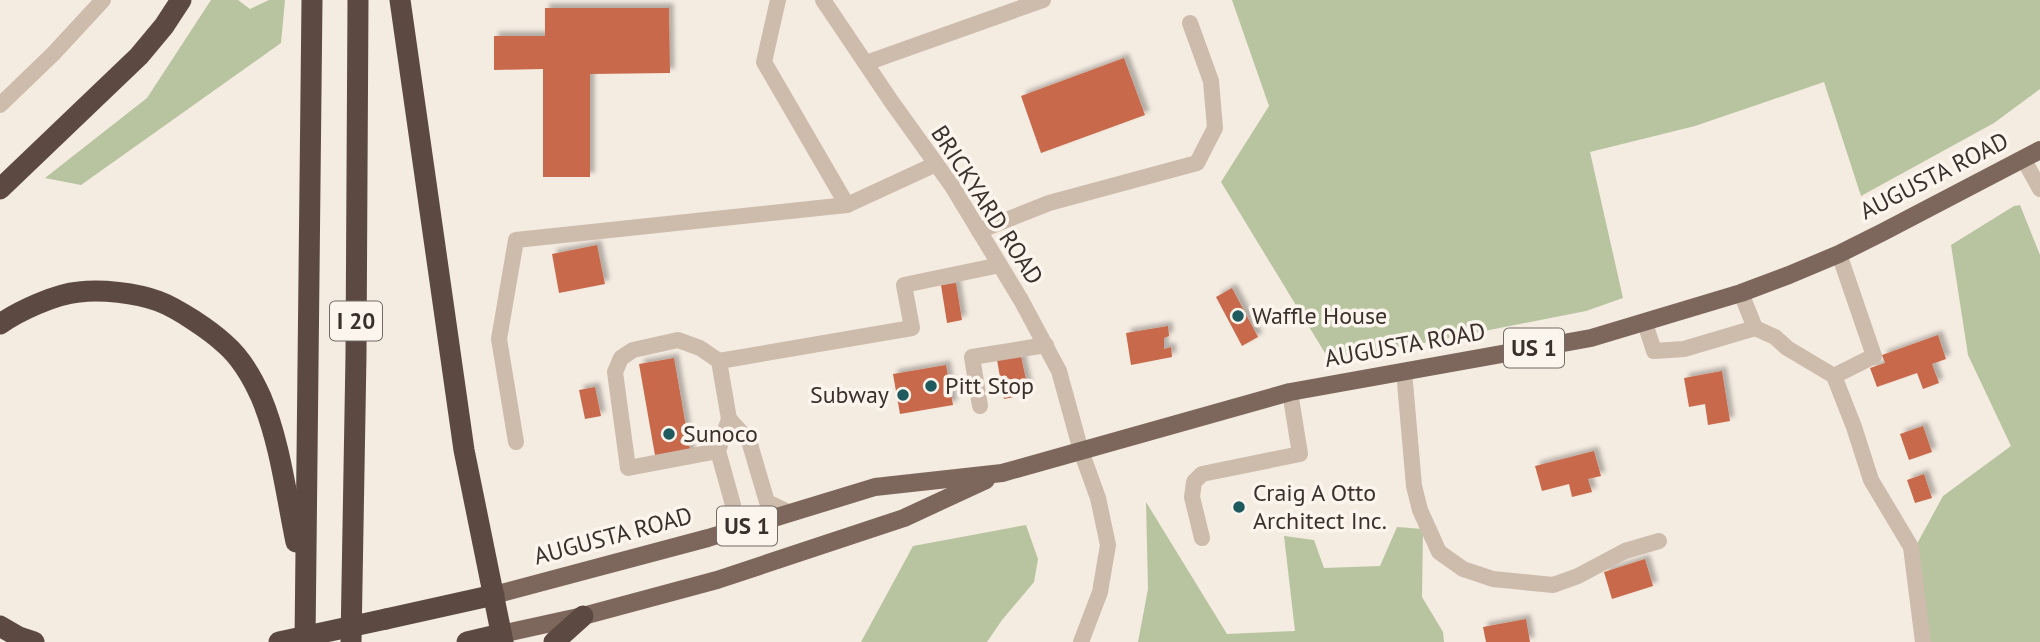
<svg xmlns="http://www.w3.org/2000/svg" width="2040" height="642" font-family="'PT Sans',sans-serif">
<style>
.green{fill:#b8c4a0}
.building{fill:#c8694b;filter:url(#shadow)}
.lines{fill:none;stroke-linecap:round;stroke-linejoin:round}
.minor{stroke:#cdbbac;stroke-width:16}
.major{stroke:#7d675c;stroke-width:18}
.highway{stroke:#5c4a42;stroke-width:21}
.highway-bridge{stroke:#5c4a42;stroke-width:21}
.poi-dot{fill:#1f5a5e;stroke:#fbf5ee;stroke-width:2.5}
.labels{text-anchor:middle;stroke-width:7;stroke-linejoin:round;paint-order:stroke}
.shield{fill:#fbf5ee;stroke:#756b66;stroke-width:2}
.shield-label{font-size:23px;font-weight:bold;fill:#3b302b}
.street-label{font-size:24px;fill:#3b302b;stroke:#fbf5ee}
.poi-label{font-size:24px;fill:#3b302b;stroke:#fbf5ee;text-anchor:start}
</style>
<defs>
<filter id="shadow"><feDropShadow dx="4.5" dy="-4.5" stdDeviation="2" flood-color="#0004"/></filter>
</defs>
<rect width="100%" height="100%" fill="#f4ebe1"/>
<!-- green -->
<g class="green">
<polygon points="211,0 238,0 250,9 269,0 285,0 281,43 81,185 45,178 147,98"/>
<polygon points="1232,0 2040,0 2040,89 1994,123 1861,196 1824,82 1695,126 1590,152 1623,298 1586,311 1398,348 1328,358 1221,182 1269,106"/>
<polygon points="2020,205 2040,255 2040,642 1926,642 1912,553 1943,496 2011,446 1968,355 1951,245 2014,206"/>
<polygon points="1146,502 1227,634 1295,631 1284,536 1314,540 1324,568 1380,566 1397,527 1423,529 1422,597 1443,632 1444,642 1138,642 1148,589"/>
<polygon points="1026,525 1038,559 1034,582 1002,620 987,642 861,642 913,546"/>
</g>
<!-- building -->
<g class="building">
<polygon points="545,8 669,8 670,73 590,74 590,177 543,177 543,69 494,70 494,36 545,36"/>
<polygon points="1124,58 1145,115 1041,153 1021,96"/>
<polygon points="597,245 605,284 559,293 552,254"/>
<polygon points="956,283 962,320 947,323 941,285"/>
<polygon points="1232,288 1258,337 1242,346 1216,297"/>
<polygon points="1168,326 1169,336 1164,338 1164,349 1171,347 1172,357 1131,365 1126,333"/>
<polygon points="1938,335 1946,359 1932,364 1939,383 1923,389 1917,373 1877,387 1870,368 1885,363 1882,355"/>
<polygon points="1021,356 1029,394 1004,399 997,360"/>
<polygon points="674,358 691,455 656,461 639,364"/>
<polygon points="946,365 953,405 900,414 893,374"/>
<polygon points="1722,371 1730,421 1708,425 1705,404 1689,407 1684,378"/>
<polygon points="595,387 601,416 585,419 579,390"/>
<polygon points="1923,426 1932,452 1909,460 1900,434"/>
<polygon points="1594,451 1601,476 1588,479 1592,492 1572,497 1569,484 1542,491 1535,466"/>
<polygon points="1924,474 1932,498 1915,503 1907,480"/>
<polygon points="1645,559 1653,586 1612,599 1604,572"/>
<polygon points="1526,619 1530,642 1486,642 1483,627"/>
</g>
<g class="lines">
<!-- minor -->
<g class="minor">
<polyline points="778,0 764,62 847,205 936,164"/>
<polyline points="823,0 891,101 952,186 1021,300 1059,371 1081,451 1098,498 1108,545 1100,592 1081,642"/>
<polyline points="866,63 1043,0"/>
<polyline points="0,105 53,54 103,0"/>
<polyline points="2024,160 2040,189"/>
<polyline points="979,231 1049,203 1197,163 1215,128 1211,81 1190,23"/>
<polyline points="1839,254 1874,356 1834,376 1854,427 1871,480 1911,547 1923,642"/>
<polyline points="1645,323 1654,351 1684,349 1755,328 1741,293"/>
<polyline points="1755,328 1775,337 1787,348 1834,376"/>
<polyline points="1404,371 1414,486 1420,510 1439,552 1463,569 1493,579 1553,585 1578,576 1625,551 1659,541"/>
<polyline points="980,406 972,357 1046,345"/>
<polyline points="729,419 749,441 767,502 790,513"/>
<polyline points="516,442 499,339 516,240 847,205"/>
<polyline points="718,451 628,468 615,372 621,358 633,350 678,340 700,348 719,361"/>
<polyline points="723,533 733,505 718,451 729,419 719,361 912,328 904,285 1000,265"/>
<polyline points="1202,538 1192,497 1194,482 1202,474 1300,454 1290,392"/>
</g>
<!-- major -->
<g class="major">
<polyline points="494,595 708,538 875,487 1002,473 1290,392 1591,338 1741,293 1789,275 1839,254 1883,232 2040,150"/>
<polyline points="501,634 583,616 717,580 904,518 986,480"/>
</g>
<!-- highway -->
<g class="highway">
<polyline points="400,0 464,450 503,642"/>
<polyline points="0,189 139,56 164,26 181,0"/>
<path d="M0 324C19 311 55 294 79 292 101 289 136 293 158 301 177 308 210 330 225 344 240 357 253 379 261 397 280 442 286 494 296 542"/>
<polyline points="386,619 494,595"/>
<polyline points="0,626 19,637 34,642"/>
<polyline points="305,642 312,0"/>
<polyline points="351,642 356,355 358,0"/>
<polyline points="467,642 501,634"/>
<polyline points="554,642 583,616"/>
</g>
<!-- highway-bridge -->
<polyline class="highway-bridge" points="279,642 386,619"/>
</g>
<!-- markers -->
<g class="poi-dot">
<circle cx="1238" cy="316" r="7"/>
<circle cx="931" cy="386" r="7"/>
<circle cx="903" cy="395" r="7"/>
<circle cx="669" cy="434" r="7"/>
<circle cx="1239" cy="507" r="7"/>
</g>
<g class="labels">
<!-- shield labels -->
<g class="shield">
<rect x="330" y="301.5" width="52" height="39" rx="5"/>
<rect x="1504" y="328.5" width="60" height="39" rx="5"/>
<rect x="717" y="506.5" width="60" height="39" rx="5"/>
</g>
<g class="shield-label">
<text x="356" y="329">I 20</text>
<text x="1534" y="356">US 1</text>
<text x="747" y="534">US 1</text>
</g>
<!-- street labels -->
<g class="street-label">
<text transform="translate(1934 176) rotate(-27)" y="8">AUGUSTA ROAD</text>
<text transform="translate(987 205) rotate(57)" y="8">BRICKYARD ROAD</text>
<text transform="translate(1405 345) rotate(-10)" y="8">AUGUSTA ROAD</text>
<text transform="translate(613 536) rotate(-15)" y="8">AUGUSTA ROAD</text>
</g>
<!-- poi labels -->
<g class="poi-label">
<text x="1252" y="324">Waffle House</text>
<text x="945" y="394">Pitt Stop</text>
<text x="889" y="403" text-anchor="end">Subway</text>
<text x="683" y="442">Sunoco</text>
<text x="1253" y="501">Craig A Otto<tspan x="1253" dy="28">Architect Inc.</tspan></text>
</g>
</g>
</svg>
